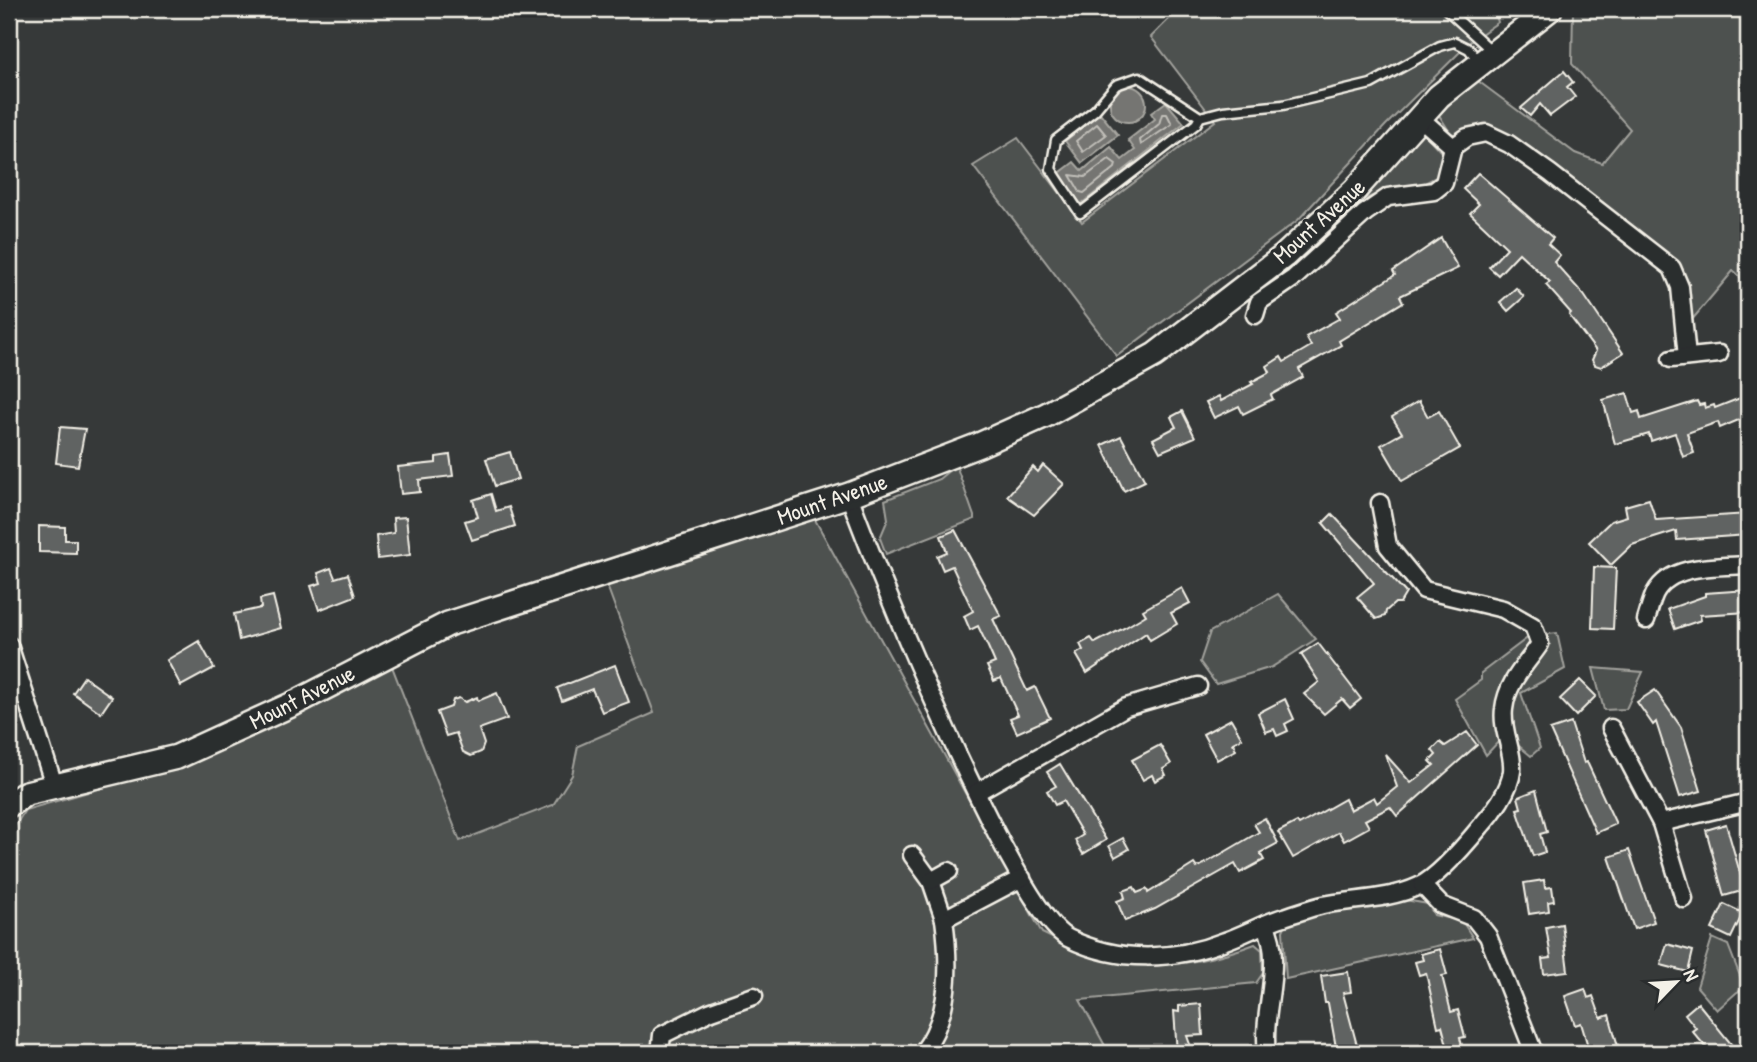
<svg xmlns="http://www.w3.org/2000/svg" width="1757" height="1062" font-family="'Patrick Hand',sans-serif">
<style>
.green{fill:#4e514f;stroke:#a1a19c;stroke-width:2}
.water{fill:#757572;stroke:#a8a7a1;stroke-width:2}
.lines{fill:none;stroke-linecap:round;stroke-linejoin:round}
.shore{stroke:#c1bfb9;stroke-width:2}
.building{fill:#616362;stroke:#f4f1e8;stroke-width:2}
.lane-casing{stroke:#f4f1e8;stroke-width:13}
.street-casing{stroke:#f4f1e8;stroke-width:21}
.secondary-casing{stroke:#f4f1e8;stroke-width:28}
.lane{stroke:#2a2d2e;stroke-width:8}
.street{stroke:#2a2d2e;stroke-width:16}
.secondary{stroke:#2a2d2e;stroke-width:23}
.labels{text-anchor:middle;stroke-width:6;stroke-linejoin:round;paint-order:stroke}
.street-label{font-size:23px;fill:#f4f1e8;stroke:#2a2d2e}
</style>
<rect width="100%" height="100%" fill="#363939"/>
<filter id="ink" filterUnits="userSpaceOnUse"><feTurbulence type="fractalNoise" baseFrequency=".0143" numOctaves="2"/><feDisplacementMap in="SourceGraphic" scale="14" xChannelSelector="R" yChannelSelector="G"/><feConvolveMatrix kernelMatrix="1 2 1 2 8 2 1 2 1" color-interpolation-filters="sRGB"/></filter>
<g filter="url(#ink)">
<!-- green -->
<g class="green">
<polygon points="1179,9 1494,9 1498,22 1470,42 1386,125 1298,220 1117,356 973,166 1018,138 1082,222 1215,121 1151,37"/>
<path d="M1573 9H1748V284L1733 271 1691 321 1686 278 1677 263 1512 138C1481 118 1480 133 1451 134L1439 115 1474 78 1575 153 1602 163 1630 129 1572 64Z"/>
<polygon points="1423,132 1443,154 1438,176 1423,184 1395,186 1354,204"/>
<polygon points="956,465 975,519 886,554 880,538 888,519 885,500 939,479"/>
<path d="M813 516 1042 933C1064 943 1089 958 1112 962 1161 971 1210 961 1255 944L1262 950 1263 973 1256 983 1080 1000 1109 1053H9V836L25 810 203 759 391 664 460 841 553 805 572 775 578 746 654 713 606 583Z"/>
<polygon points="1278,594 1316,639 1272,667 1216,684 1200,662 1210,632"/>
<polygon points="1557,633 1565,669 1521,693 1540,748 1531,756 1513,741 1500,740 1486,755 1455,699 1481,680 1481,673 1530,636"/>
<polygon points="1593,668 1643,672 1626,709 1604,710"/>
<polygon points="1405,900 1428,904 1434,915 1462,921 1473,938 1286,979 1283,931 1285,926 1331,910"/>
<polygon points="1712,938 1728,945 1745,989 1737,992 1717,1010 1697,987"/>
</g>
<!-- water -->
<g class="water">
<circle cx="1128" cy="104" r="18"/>
<polygon points="1166,102 1184,123 1081,204 1057,175 1074,162 1082,171 1111,147 1122,160 1135,150 1128,140 1155,119 1151,113"/>
<polygon points="1100,113 1118,135 1082,163 1065,141"/>
</g>
<g class="lines">
<!-- shore -->
<g class="shore">
<polygon points="1162,114 1167,114 1172,124 1141,145 1140,140 1159,124"/>
<polygon points="1097,124 1106,135 1083,152 1076,141"/>
<polygon points="1109,159 1116,164 1115,168 1084,193 1080,192 1070,175 1085,177"/>
</g>
</g>
<!-- building -->
<g class="building">
<polygon points="1564,71 1573,82 1567,87 1575,97 1550,116 1540,104 1530,116 1521,108"/>
<polygon points="1478,173 1553,238 1548,244 1560,255 1554,262 1584,295 1623,353 1601,367 1595,365 1592,360 1596,351 1569,315 1571,313 1546,285 1550,282 1519,253 1498,275 1489,267 1507,248 1470,213 1479,204 1463,189"/>
<polygon points="1441,238 1458,268 1400,296 1403,302 1339,341 1341,345 1299,369 1303,377 1271,395 1273,399 1243,414 1239,406 1214,418 1206,402 1219,396 1221,401 1253,384 1251,382 1270,372 1267,366 1281,357 1284,362 1311,346 1306,337 1340,318 1336,312 1395,275 1393,271"/>
<polygon points="1516,288 1524,297 1508,311 1500,302"/>
<polygon points="1627,393 1633,413 1639,411 1641,419 1697,401 1699,405 1704,404 1705,408 1714,405 1715,408 1748,395 1748,416 1720,428 1718,422 1687,433 1694,453 1683,457 1675,433 1651,441 1649,434 1615,444 1603,400"/>
<polygon points="1419,401 1428,417 1439,411 1460,448 1402,481 1381,445 1402,433 1392,417"/>
<polygon points="1182,411 1195,437 1160,452 1153,439 1176,427 1171,417"/>
<polygon points="60,427 85,429 78,466 56,463"/>
<polygon points="1121,436 1145,481 1124,491 1102,445"/>
<polygon points="510,452 518,479 495,486 486,459"/>
<polygon points="450,455 453,476 419,480 420,492 401,494 398,467 436,463 436,457"/>
<polygon points="1043,465 1064,484 1034,515 1007,496 1033,467 1038,472"/>
<polygon points="491,494 496,511 509,507 515,526 472,540 465,521 478,517 473,500"/>
<polygon points="1649,499 1656,520 1748,514 1748,535 1677,540 1676,531 1632,545 1611,565 1589,542 1611,521 1627,516 1625,506"/>
<polygon points="1332,514 1406,593 1400,603 1395,603 1386,611 1385,616 1376,619 1357,597 1374,583 1323,523"/>
<polygon points="406,517 410,555 378,559 376,536 394,533 393,518"/>
<polygon points="39,526 65,527 65,540 76,540 76,553 39,552"/>
<polygon points="955,530 1001,616 993,619 1027,691 1035,687 1050,718 1017,733 1010,718 1018,715 1001,678 994,681 987,666 995,663 988,647 978,626 970,630 964,616 973,611 952,566 943,570 937,556 947,552 941,536"/>
<polygon points="1594,567 1616,568 1613,629 1592,628"/>
<polygon points="331,568 335,578 348,574 355,596 319,610 311,586 321,583 318,573"/>
<polygon points="1182,588 1190,603 1171,613 1177,624 1150,640 1146,633 1087,673 1076,654 1083,650 1080,644 1091,638 1095,643 1126,627 1146,615 1143,610"/>
<polygon points="1748,590 1748,612 1700,615 1701,620 1675,629 1668,609 1705,596 1705,593"/>
<polygon points="273,596 281,628 239,640 234,614 261,608 260,599"/>
<polygon points="199,641 214,668 181,686 167,660"/>
<polygon points="1318,643 1361,699 1350,708 1342,699 1324,714 1304,694 1319,682 1301,654"/>
<polygon points="615,665 629,702 602,712 592,689 562,701 557,688"/>
<polygon points="84,677 112,697 101,713 73,693"/>
<polygon points="1580,680 1596,696 1576,716 1560,699"/>
<polygon points="1655,690 1681,727 1701,791 1680,797 1656,722 1653,725 1637,702"/>
<polygon points="497,693 507,719 479,729 484,744 481,752 471,756 463,752 456,733 446,736 437,712 451,707 453,700 459,698 465,702 477,697 478,701"/>
<polygon points="1285,699 1294,719 1285,724 1288,731 1277,736 1274,729 1266,732 1258,713"/>
<polygon points="1231,719 1242,738 1233,743 1236,750 1217,760 1203,734"/>
<polygon points="1571,723 1584,763 1587,762 1616,824 1596,833 1550,730"/>
<polygon points="1467,732 1477,745 1397,816 1390,807 1365,820 1369,827 1344,841 1339,832 1293,858 1278,832 1297,822 1299,825 1345,799 1350,810 1374,797 1377,803 1397,787 1385,754 1411,783 1434,765 1430,761 1436,755 1432,750 1440,742 1445,746"/>
<polygon points="1160,745 1171,764 1163,769 1166,775 1155,781 1152,775 1143,780 1132,760"/>
<polygon points="1060,764 1106,840 1083,854 1075,840 1083,835 1063,801 1055,805 1047,791 1056,786 1047,772"/>
<polygon points="1536,790 1547,832 1540,834 1545,852 1533,856 1517,809 1521,808 1518,797"/>
<polygon points="1265,818 1278,843 1260,853 1264,860 1240,873 1235,864 1155,909 1125,921 1117,901 1125,898 1123,891 1134,887 1137,893 1147,889 1148,893 1194,864 1197,868 1211,860 1259,832 1254,824"/>
<polygon points="1726,824 1745,890 1724,896 1706,830"/>
<polygon points="1123,838 1129,849 1115,857 1109,846"/>
<polygon points="1629,850 1654,922 1634,929 1609,857"/>
<polygon points="1544,880 1545,888 1552,887 1554,901 1548,902 1549,911 1529,914 1524,883"/>
<polygon points="1724,904 1743,913 1731,938 1712,929"/>
<polygon points="1562,924 1568,971 1544,974 1542,959 1551,958 1546,927"/>
<polygon points="1667,944 1693,951 1688,972 1661,965"/>
<polygon points="1440,949 1447,975 1442,976 1451,1012 1458,1010 1465,1037 1460,1038 1464,1053 1449,1053 1442,1026 1438,1027 1426,973 1419,975 1415,962 1423,960 1421,954"/>
<polygon points="1348,972 1351,992 1343,993 1359,1053 1337,1053 1328,1003 1325,1003 1321,976"/>
<polygon points="1585,989 1588,998 1593,996 1601,1018 1609,1015 1620,1053 1590,1053 1581,1023 1575,1025 1565,996"/>
<polygon points="1698,1003 1732,1045 1728,1048 1733,1053 1711,1053 1692,1031 1696,1028 1685,1014"/>
<polygon points="1201,1004 1203,1035 1187,1036 1193,1053 1177,1053 1174,1011 1179,1012 1179,1006"/>
</g>
<g class="lines">
<!-- lane casing -->
<g class="lane-casing">
<g id="lane">
<polyline points="1446,9 1493,52"/>
<polygon points="1139,77 1200,117 1196,124 1080,213 1051,169 1056,140 1095,110 1116,85"/>
<polyline points="1200,117 1223,111 1283,105 1371,84 1440,46 1455,42 1469,49 1479,62"/>
</g>
</g>
<!-- street casing -->
<g class="street-casing">
<g id="street">
<polyline points="1420,118 1453,147"/>
<polyline points="1255,315 1259,302 1294,278 1365,213 1388,197 1434,191 1444,183 1453,147 1467,137 1486,133 1509,144 1550,173 1672,268 1680,287 1687,357"/>
<polyline points="1671,359 1719,354"/>
<path d="M849 495C874 565 1015 912 1068 938 1118 963 1175 961 1225 941 1245 934 1264 923 1284 917 1297 913 1310 908 1323 905 1354 899 1389 900 1419 886 1438 877 1467 843 1481 826 1493 813 1510 790 1512 771 1514 751 1501 730 1504 709 1507 682 1526 665 1540 644L1533 626 1503 609 1424 590 1388 546 1380 503"/>
<path d="M1646 620C1649 611 1651 601 1655 593 1671 563 1719 567 1748 565"/>
<polyline points="9,645 54,785"/>
<polyline points="1611,728 1661,823 1684,899"/>
<polyline points="977,792 1126,707 1198,686"/>
<polyline points="1661,823 1748,802"/>
<polyline points="912,855 931,881 944,919 1022,878"/>
<polyline points="931,881 949,871"/>
<polyline points="1422,885 1441,905 1474,918 1488,936 1534,1053"/>
<path d="M1265 924C1285 963 1261 1011 1267 1053"/>
<polyline points="660,1053 662,1035 709,1012 754,996"/>
<path d="M922 1053C951 1016 950 964 944 919"/>
</g>
</g>
<!-- secondary casing -->
<g class="secondary-casing">
<polyline id="secondary" points="9,805 26,793 177,757 293,704 448,624 849,495 979,445 1046,415 1155,355 1284,256 1354,191 1439,96 1550,9"/>
</g>
<!-- lane -->
<use href="#lane" class="lane"/>
<!-- street -->
<use href="#street" class="street"/>
<!-- secondary -->
<use href="#secondary" class="secondary"/>
</g>
</g>
<g class="labels">
<!-- street labels -->
<g class="street-label">
<text transform="translate(1319 221) rotate(-42)" y="8">Mount Avenue</text>
<text transform="translate(832 499) rotate(-19)" y="8">Mount Avenue</text>
<text transform="translate(302 697) rotate(-27)" y="8">Mount Avenue</text>
</g>
</g>
<!-- margin -->
<rect width="1757" height="1062" fill="none" stroke="#2a2d2e" stroke-width="35"/>
<rect x="18" y="18" width="1722" height="1027" fill="none" stroke="#f4f1e8" stroke-width="2.5" filter="url(#ink)"/>
<!-- north arrow -->
<g transform="translate(1676 982) rotate(65)" stroke="#2a2d2e" stroke-width="5" paint-order="stroke">
<path d="M0-5L12 26L0 18L-12 26Z" fill="#f4f1e8"/>
<text y="-10" font-size="19" font-weight="bold" text-anchor="middle" fill="#f4f1e8">N</text>
</g>
</svg>
